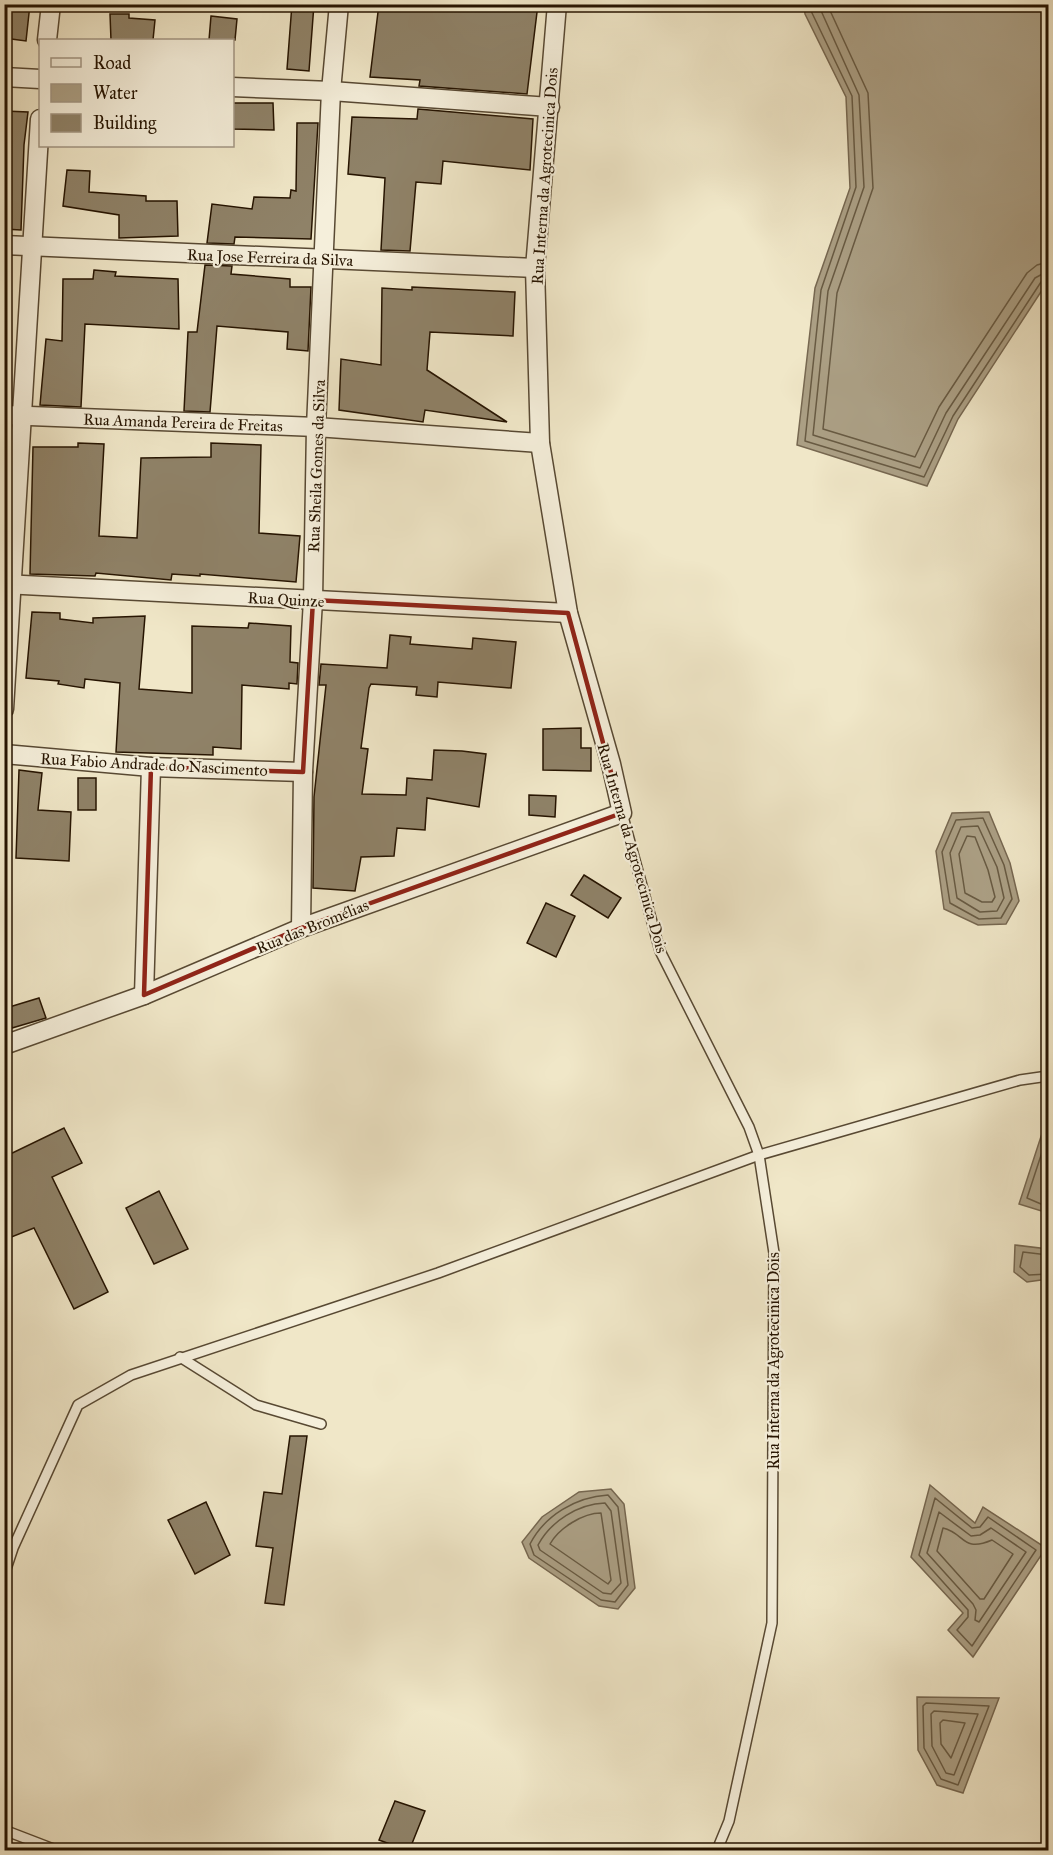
<svg xmlns="http://www.w3.org/2000/svg" width="1053" height="1855" font-family="'IM FELL Great Primer',serif">
<style>
.water{fill:#ab9f84;stroke:#766750;stroke-width:1.5}
.lines{fill:none;stroke-linecap:round;stroke-linejoin:round}
.shore{stroke:#685a42;stroke-width:1.5}
.building{fill:#8f8268;stroke:#261401;stroke-width:1.5}
.service-casing{stroke:#584933;stroke-width:12}
.minor-casing{stroke:#584933;stroke-width:21}
.service{stroke:#f5efdb;stroke-width:9}
.minor{stroke:#f5efdb;stroke-width:18}
.marked{fill:none;stroke:#8f2418;stroke-width:4.5;stroke-linejoin:round}
.labels{text-anchor:middle;stroke-width:4.5;stroke-linejoin:round;paint-order:stroke}
.street-label{font-size:16px;fill:#261401;stroke:#f5efdb}
</style>
<rect width="100%" height="100%" fill="#f0e7c8"/>
<filter id="stains"><feTurbulence type="fractalNoise" baseFrequency=".00333" numOctaves="4"/><feColorMatrix values="0 0 0 0 .2 0 0 0 0 .09 0 0 0 0 .02 0 0 0 .5 -.17"/></filter>
<radialGradient id="worn" r=".72"><stop offset=".6" stop-color="#630" stop-opacity="0"/><stop offset="1" stop-color="#630" stop-opacity=".3"/></radialGradient>
<!-- water -->
<g class="water">
<polygon points="804,5 1048,5 1048,281 958,419 927,486 797,445 815,288 850,188 846,97 805,14"/>
<polygon points="989,812 1010,863 1019,901 1006,924 978,925 944,909 936,851 952,813"/>
<polygon points="1048,1115 1048,1213 1019,1204"/>
<polygon points="1015,1245 1048,1249 1048,1279 1027,1282 1014,1272"/>
<polygon points="930,1485 975,1523 983,1507 1046,1548 973,1657 948,1630 963,1613 911,1557"/>
<polygon points="611,1489 624,1504 635,1588 618,1609 599,1606 529,1558 522,1542 542,1517 579,1492"/>
<polygon points="917,1697 999,1698 963,1793 937,1785 918,1750"/>
</g>
<g class="lines">
<!-- shore -->
<g class="shore">
<polyline points="810,4 812,13 852,96 856,187 821,290 805,441 924,477 953,416 1041,282 1048,279"/>
<polyline points="818,4 859,95 864,187 828,291 813,435 920,468 946,413 1035,278 1048,271"/>
<polyline points="827,4 868,93 873,188 837,293 823,429 915,457 939,407 1027,273 1037,265 1048,262"/>
<polygon points="983,818 1004,865 1012,899 1001,918 979,919 950,903 942,852 956,820"/>
<polygon points="978,826 997,867 1004,898 997,911 980,912 957,898 950,853 961,827"/>
<polygon points="967,836 975,837 988,870 995,897 992,902 982,902 965,893 959,854"/>
<polyline points="1048,1134 1027,1198 1048,1207"/>
<polyline points="1048,1255 1023,1252 1020,1267 1029,1275 1048,1274"/>
<path d="M608 1495 618 1507 628 1585 615 1602 601 1600 534 1555 530 1544C545 1515 576 1497 608 1495Z"/>
<polygon points="935,1498 972,1528 980,1527 988,1517 1036,1550 972,1646 957,1630 968,1617 968,1610 919,1555"/>
<path d="M605 1503 611 1511 621 1583 611 1594 603 1593 540 1550 538 1545C551 1521 578 1504 605 1503Z"/>
<polygon points="939,1512 971,1536 980,1535 991,1528 1026,1552 979,1622 975,1620 976,1610 973,1604 927,1553"/>
<path d="M601 1513 611 1580 608 1584 550 1544C559 1528 583 1513 601 1513Z"/>
<path d="M943 1528C965 1533 962 1553 992 1540L1013 1554 984 1599H980L937 1551Z"/>
<polygon points="926,1703 989,1706 958,1785 941,1779 924,1748 923,1706"/>
<polygon points="934,1711 978,1714 954,1775 946,1773 932,1746 931,1714"/>
<polygon points="943,1720 965,1723 951,1758 941,1744 940,1723"/>
</g>
</g>
<!-- building -->
<g class="building">
<polygon points="4,4 30,4 26,41 4,38"/>
<polygon points="292,4 314,4 309,71 287,69"/>
<polygon points="379,4 538,4 527,94 419,86 420,80 370,77"/>
<polygon points="110,14 129,14 129,18 155,20 153,40 111,40"/>
<polygon points="211,16 237,19 235,40 209,40"/>
<polygon points="232,103 273,103 274,130 232,129"/>
<polygon points="418,109 533,119 530,170 443,161 441,184 416,182 410,251 381,250 385,178 348,174 352,117 417,119"/>
<polygon points="4,111 28,112 24,145 21,230 4,229"/>
<polygon points="297,123 318,123 311,239 235,237 234,244 207,243 212,204 252,209 254,197 290,198 291,190 296,191"/>
<polygon points="67,170 90,171 89,192 146,196 146,201 177,201 178,236 119,238 119,215 63,206"/>
<polygon points="205,265 232,266 231,274 290,279 290,287 311,287 308,351 287,349 288,332 217,326 210,412 184,411 188,332 197,332"/>
<polygon points="94,270 116,272 115,276 178,279 179,329 85,324 81,407 40,405 46,339 62,341 63,279 93,279"/>
<polygon points="412,287 515,292 513,336 430,332 427,370 507,422 425,410 423,422 339,410 341,359 381,365 382,288 412,290"/>
<polygon points="78,443 104,444 99,536 137,538 141,458 211,457 211,443 261,445 259,533 300,536 296,582 200,574 200,576 172,574 171,580 96,573 95,576 30,574 33,447 78,447"/>
<polygon points="32,612 60,613 60,619 93,623 93,618 145,616 139,689 192,693 192,626 248,628 249,623 291,626 290,662 298,663 297,684 289,683 289,689 242,685 241,749 213,747 213,755 116,752 120,683 85,679 84,688 58,684 59,681 26,678"/>
<polygon points="390,635 411,637 410,644 472,649 473,638 516,642 511,688 438,682 437,697 416,695 417,687 371,684 369,688 361,748 368,749 362,794 406,795 407,778 432,780 434,750 462,751 486,754 479,807 427,798 425,830 397,828 394,856 361,857 355,891 313,888 314,797 326,685 319,685 321,664 387,668"/>
<polygon points="581,728 581,748 591,748 591,771 543,770 543,729"/>
<polygon points="19,770 42,773 38,810 71,812 69,861 16,858"/>
<rect x="78" y="778" width="18" height="32"/>
<polygon points="529,795 556,796 555,817 529,815"/>
<polygon points="584,875 621,898 608,918 571,895"/>
<polygon points="546,903 575,916 556,957 527,943"/>
<polygon points="39,998 46,1018 12,1028 6,1008"/>
<polygon points="64,1128 82,1163 52,1177 108,1292 74,1309 34,1228 4,1240 4,1157"/>
<polygon points="159,1191 188,1249 154,1264 126,1208"/>
<polygon points="290,1436 307,1436 284,1605 265,1603 273,1548 256,1546 264,1492 282,1494"/>
<polygon points="206,1502 230,1555 195,1574 168,1520"/>
<polygon points="395,1801 425,1811 409,1851 379,1840"/>
</g>
<g class="lines">
<!-- service casing -->
<g class="service-casing">
<g id="service">
<polyline points="622,813 660,951 749,1127 759,1155 774,1253 772,1623 729,1821 717,1850"/>
<polyline points="180,1357 256,1405 321,1424"/>
<polyline points="4,1575 13,1548 78,1405 131,1375 438,1273 759,1155 1020,1080 1048,1076"/>
<polyline points="4,1830 56,1850"/>
</g>
</g>
<!-- minor casing -->
<g class="minor-casing">
<g id="minor">
<polyline points="47,40 51,4"/>
<polyline points="4,77 40,79"/>
<polyline points="232,87 331,91 550,107"/>
<polyline points="4,245 535,268"/>
<polyline points="4,415 316,427 540,443"/>
<polyline points="4,584 568,613"/>
<polyline points="4,709 40,119"/>
<polyline points="4,754 151,767 303,772"/>
<polyline points="301,928 303,772 313,600 316,427 331,91 339,4"/>
<polyline points="144,995 151,767"/>
<polyline points="4,1045 144,995 301,928 622,813 611,764 568,613 540,443 535,268 557,4"/>
</g>
</g>
<!-- service -->
<use href="#service" class="service"/>
<!-- minor -->
<use href="#minor" class="minor"/>
</g>
<!-- marked area -->
<path class="marked" d="M313 600 568 613 622 813 301 928 144 995 151 767 303 772Z"/>
<g class="labels">
<!-- street labels -->
<g class="street-label">
<text transform="translate(544 176) rotate(-86)" y="6">Rua Interna da Agrotecinica Dois</text>
<text transform="translate(270 257) rotate(2)" y="6">Rua Jose Ferreira da Silva</text>
<text transform="translate(183 422) rotate(2)" y="6">Rua Amanda Pereira de Freitas</text>
<text transform="translate(316 466) rotate(-88)" y="6">Rua Sheila Gomes da Silva</text>
<text transform="translate(286 599) rotate(3)" y="6">Rua Quinze</text>
<text transform="translate(154 764) rotate(3)" y="6">Rua Fabio Andrade do Nascimento</text>
<text transform="translate(633 848) rotate(74)" y="6">Rua Interna da Agrotecinica Dois</text>
<text transform="translate(312 926) rotate(-22)" y="6">Rua das Bromélias</text>
<text transform="translate(773 1361) rotate(-90)" y="6">Rua Interna da Agrotecinica Dois</text>
</g>
</g>
<!-- margin -->
<rect width="1053" height="1855" fill="none" stroke="#f0e7c8" stroke-width="24"/>
<rect x="6" y="6" width="1041" height="1843" fill="none" stroke="#261401" stroke-width="3"/>
<rect x="12" y="12" width="1029" height="1831" fill="none" stroke="#261401" stroke-width="1.5"/>
<!-- legend -->
<rect x="39" y="39" width="195" height="108" fill="#f5efdb" stroke="#a29784" stroke-width="1.5"/>
<rect x="51" y="58" width="30" height="9" fill="#f5efdb" stroke="#a29784" stroke-width="1.5"/>
<text x="93" y="69" font-size="18" fill="#261401">Road</text>
<rect x="51" y="84" width="30" height="18" fill="#ab9f84" stroke="#a29784" stroke-width="1.5"/>
<text x="93" y="99" font-size="18" fill="#261401">Water</text>
<rect x="51" y="114" width="30" height="18" fill="#8f8268" stroke="#a29784" stroke-width="1.5"/>
<text x="93" y="129" font-size="18" fill="#261401">Building</text>
<rect width="100%" height="100%" filter="url(#stains)"/>
<rect width="100%" height="100%" fill="url(#worn)"/>
</svg>
